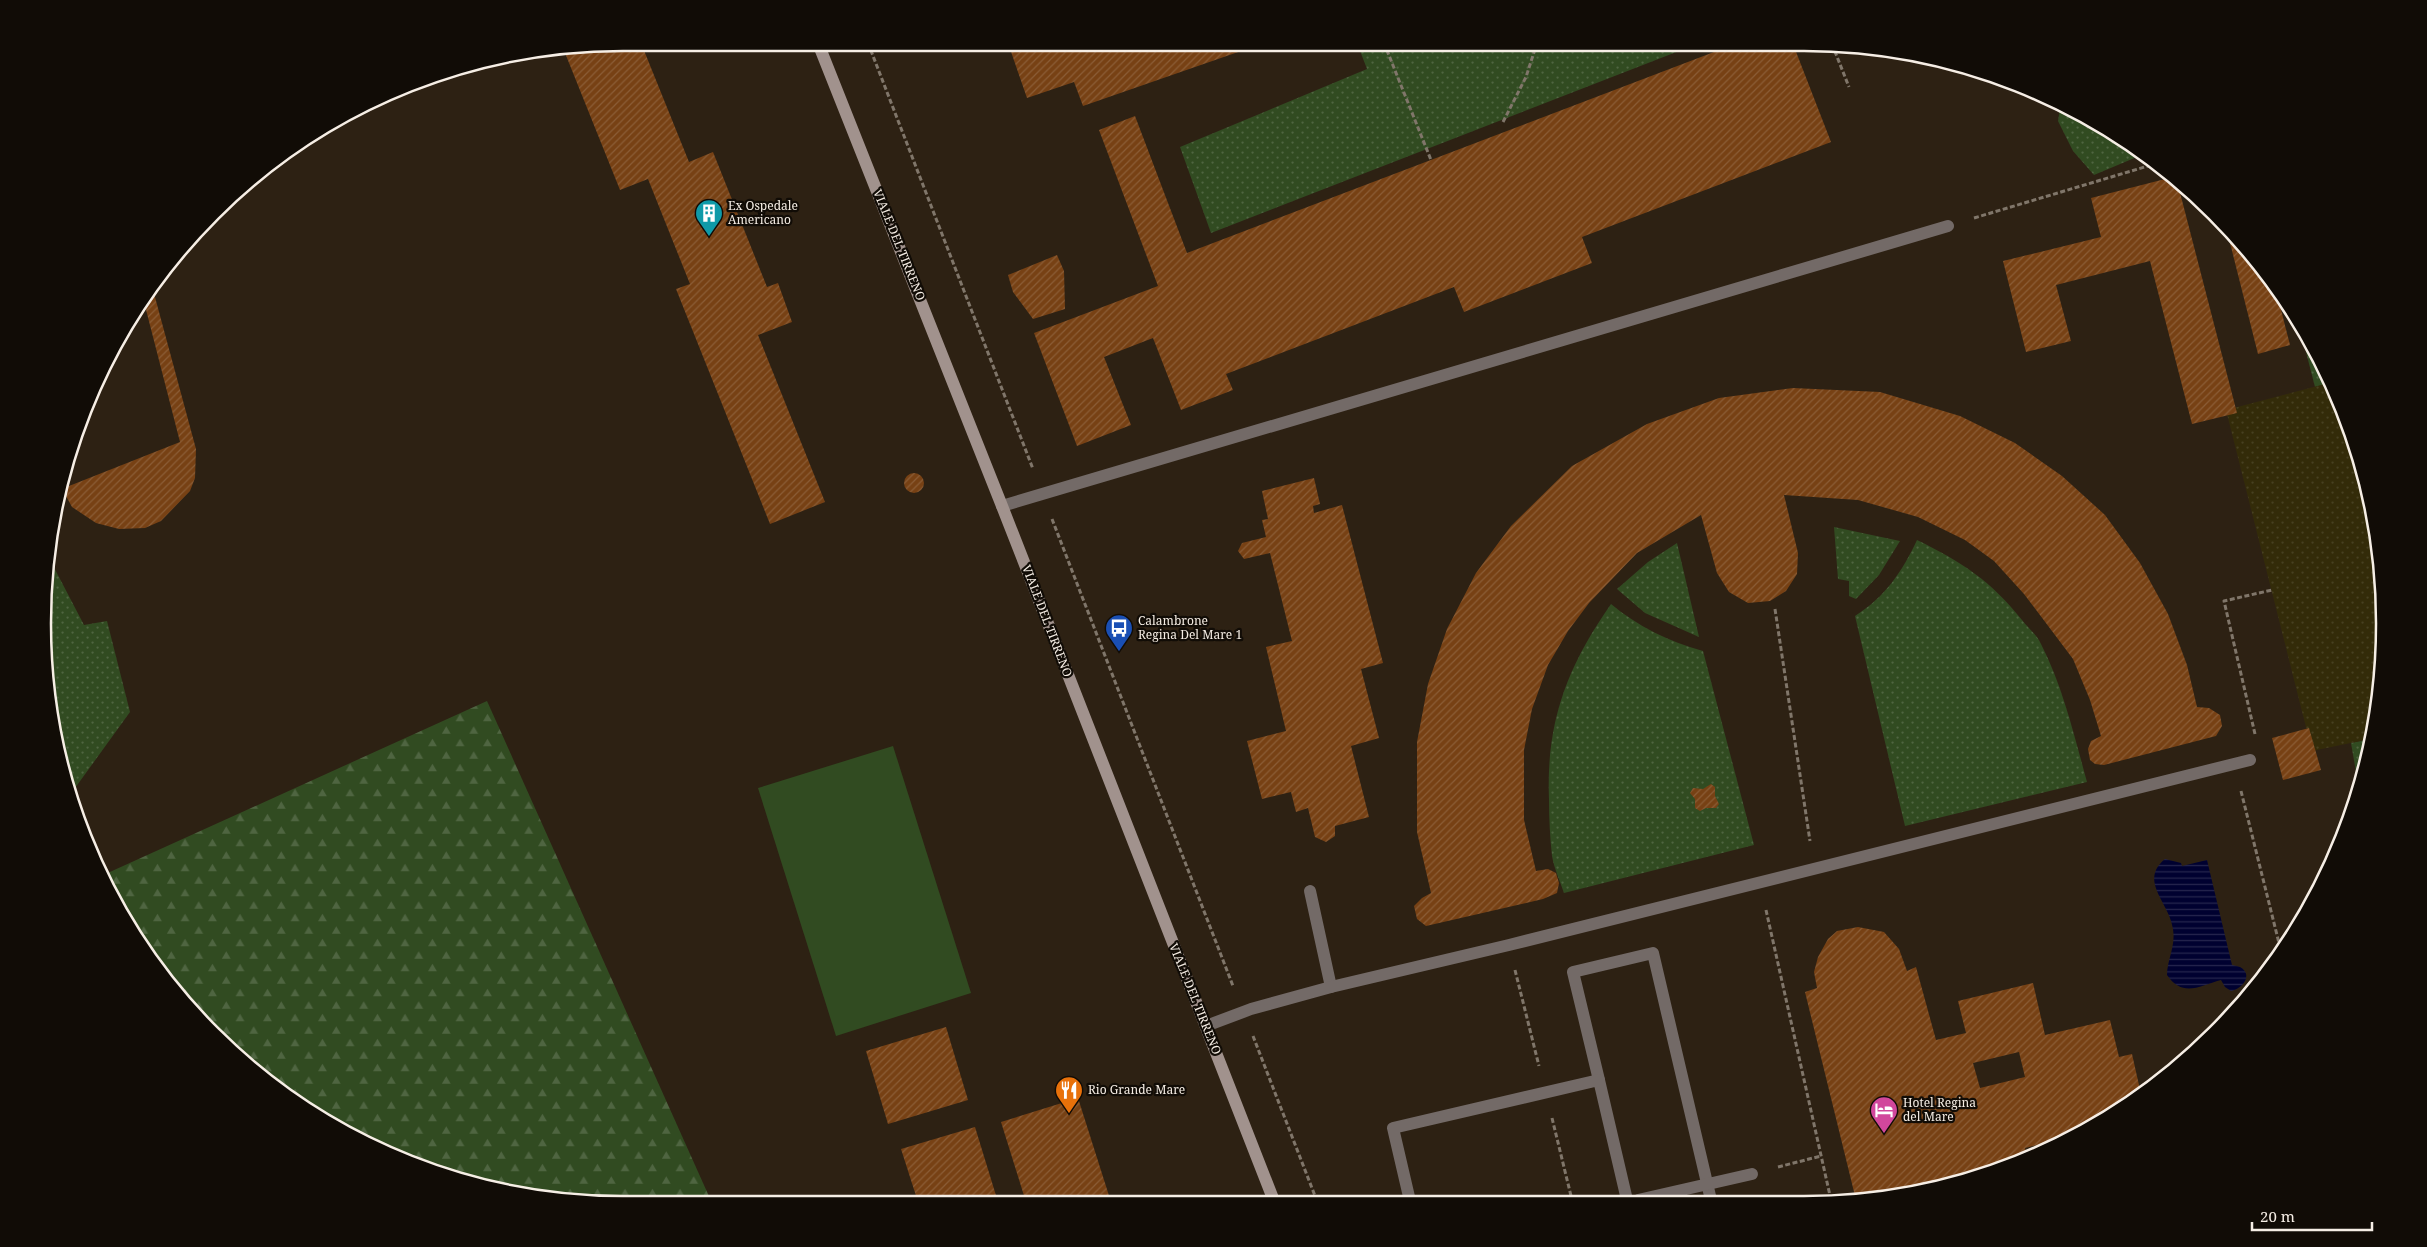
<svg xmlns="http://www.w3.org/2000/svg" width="2427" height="1247" font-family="'Noto Serif',serif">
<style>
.grass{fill:url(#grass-dots)}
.forest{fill:url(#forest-firs)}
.sand{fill:url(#sand-dots)}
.garden{fill:#314b21}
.water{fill:url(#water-rules)}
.building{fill:url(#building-hatch);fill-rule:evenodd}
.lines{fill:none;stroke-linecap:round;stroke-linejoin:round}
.path{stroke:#80766a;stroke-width:3;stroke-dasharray:5 2.5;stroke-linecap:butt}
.service{stroke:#736a67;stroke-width:12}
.minor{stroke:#736a67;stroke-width:12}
.secondary{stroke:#a1928d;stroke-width:12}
.labels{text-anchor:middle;stroke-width:4.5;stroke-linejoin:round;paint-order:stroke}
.poi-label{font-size:12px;fill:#f6eee5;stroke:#110c06;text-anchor:start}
.street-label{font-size:12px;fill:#f6eee5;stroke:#110c06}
.rim{fill:none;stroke:#f6eee5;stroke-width:2.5}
</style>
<defs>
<pattern id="grass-dots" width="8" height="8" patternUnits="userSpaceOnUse" patternTransform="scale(1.25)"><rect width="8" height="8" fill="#314b21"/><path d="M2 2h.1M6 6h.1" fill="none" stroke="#4f6541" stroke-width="1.8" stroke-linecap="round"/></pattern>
<pattern id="forest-firs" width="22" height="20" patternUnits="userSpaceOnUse" patternTransform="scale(1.25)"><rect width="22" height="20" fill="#314b21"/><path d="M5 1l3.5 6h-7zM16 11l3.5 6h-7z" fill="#4f6541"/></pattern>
<pattern id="sand-dots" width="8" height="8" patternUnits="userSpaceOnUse" patternTransform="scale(1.25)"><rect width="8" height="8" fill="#332b09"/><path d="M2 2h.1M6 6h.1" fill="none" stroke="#474021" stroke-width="1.8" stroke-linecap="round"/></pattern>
<pattern id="water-rules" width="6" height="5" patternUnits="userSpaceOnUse" patternTransform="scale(1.25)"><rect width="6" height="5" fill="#000130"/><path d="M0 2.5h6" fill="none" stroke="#26264e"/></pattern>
<pattern id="building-hatch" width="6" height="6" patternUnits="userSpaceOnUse" patternTransform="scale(1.25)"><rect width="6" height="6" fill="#774114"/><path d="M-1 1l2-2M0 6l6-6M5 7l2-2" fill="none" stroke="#8b5d36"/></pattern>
</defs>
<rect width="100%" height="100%" fill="#2d2113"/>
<!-- grass -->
<g class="grass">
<polygon points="1357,43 1697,44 1211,233 1180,147 1367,69"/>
<polygon points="2061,103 2144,154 2094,175 2073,151 2058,121"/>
<polygon points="2298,321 2307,333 2329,383 2315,387"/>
<polygon points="1834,527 1900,541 1879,575 1856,599 1849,596 1849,581 1838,579"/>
<path d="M1917 540C1962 562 1991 581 2022 620 2028 628 2037 635 2041 644 2063 687 2074 735 2087 782L1905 826 1855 616C1885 597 1902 572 1917 540Z"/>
<polygon points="1677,543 1699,637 1645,613 1617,589 1648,562"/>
<path d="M48 556 84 625 107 621 130 712 70 795C45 728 38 627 48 556Z"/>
<path d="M1611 604C1637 626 1670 642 1703 651L1754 845 1564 893C1560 881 1554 868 1552 856 1550 838 1549 818 1549 799 1546 722 1567 667 1611 604Z"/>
<polygon points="2370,739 2365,774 2359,789 2351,743"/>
</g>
<!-- forest -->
<polygon class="forest" points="487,701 712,1203 586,1203 473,1185 367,1145 300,1106 213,1035 141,947 102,880 101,876"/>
<!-- sand -->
<polygon class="sand" points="2329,383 2354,436 2379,547 2383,661 2370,739 2312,751 2226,410"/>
<!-- garden -->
<polygon class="garden" points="893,746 971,993 836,1036 758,788"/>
<!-- water -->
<path class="water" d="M2165 859 2181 863 2182 866 2207 860 2232 965C2235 966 2238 966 2240 967 2254 975 2242 989 2231 991L2225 987 2221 980C2199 986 2183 998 2167 975 2167 960 2176 946 2173 929 2170 903 2138 881 2165 859Z"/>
<!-- building -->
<g class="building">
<polygon points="624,42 641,43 689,162 713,152 767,287 778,283 792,322 758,335 825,502 770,524 676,289 690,284 648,179 620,190 563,48"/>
<polygon points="1008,43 1264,43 1083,106 1074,82 1027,98"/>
<polygon points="1735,44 1793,44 1831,142 1582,237 1592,263 1464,312 1454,287 1226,374 1233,390 1181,410 1153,338 1104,357 1131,425 1077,446 1034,333 1158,286 1099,130 1135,116 1187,253"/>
<polygon points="2173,177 2177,181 2237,413 2192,424 2150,261 2056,285 2071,341 2026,352 2003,261 2101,237 2091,198"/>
<polygon points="2226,227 2240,240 2276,290 2290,345 2258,354"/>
<polygon points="1057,255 1064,271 1065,309 1033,319 1013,292 1008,275"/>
<polygon points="152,286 196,449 195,478 190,491 161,521 145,528 119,529 96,523 72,507 61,487 64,477 69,486 180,442 143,298"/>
<polygon points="1793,388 1880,392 1960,416 2015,443 2062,476 2105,515 2140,563 2168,614 2187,665 2197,707 2209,708 2220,715 2222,726 2216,736 2104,765 2095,764 2090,760 2088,749 2091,741 2101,736 2090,700 2073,659 2024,594 1994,561 1965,540 1918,517 1858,500 1784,495 1798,553 1797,574 1786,591 1770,601 1748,603 1729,592 1717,573 1701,515 1637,553 1589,603 1568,631 1548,665 1532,709 1524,750 1524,820 1536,871 1548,869 1556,873 1559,883 1557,893 1543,899 1426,926 1417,919 1414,906 1422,898 1431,893 1417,832 1417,742 1428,684 1447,629 1476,573 1511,526 1572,466 1647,424 1719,398"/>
<circle cx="914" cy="483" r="10"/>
<polygon points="1314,478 1320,504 1313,506 1314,513 1342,505 1383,663 1361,669 1379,738 1351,746 1369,817 1335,826 1335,836 1326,842 1315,837 1308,808 1296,812 1291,792 1262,799 1247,741 1286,731 1266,647 1292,641 1270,553 1244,559 1238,551 1242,543 1266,537 1262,520 1268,519 1262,491"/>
<polygon points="2309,728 2321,770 2283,780 2272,738"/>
<polygon points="1711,784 1715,787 1715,796 1719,804 1716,808 1706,808 1700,811 1695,808 1695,799 1690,793 1693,788 1703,789"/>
<path d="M1858 927 1884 932 1899 949 1907 971 1916 967 1936 1040 1966 1033 1958 1001 2033 983 2045 1035 2110 1020 2119 1057 2132 1054 2141 1094 2063 1139 2025 1148 2028 1159 2026 1160 1880 1199 1856 1200 1805 992 1817 988 1814 972 1818 957 1828 939 1837 931ZM2019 1052 2025 1077 1980 1088 1973 1063Z"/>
<polygon points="946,1027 968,1100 888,1124 866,1051"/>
<polygon points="1078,1098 1111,1202 1026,1202 1001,1122"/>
<polygon points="975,1127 998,1202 918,1202 901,1149"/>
</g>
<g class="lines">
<!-- path -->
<g class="path">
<polyline points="868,43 1033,469"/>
<polyline points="1384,43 1431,160"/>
<polyline points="1832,44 1849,87"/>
<polyline points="1503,122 1526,77 1537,43"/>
<polyline points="1974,218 2158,163"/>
<polyline points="1052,519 1233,986"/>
<polyline points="1775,609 1810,841"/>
<polyline points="2255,734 2224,601 2272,590"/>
<polyline points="2241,791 2280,947"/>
<polyline points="1766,910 1831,1200"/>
<polyline points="1515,970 1539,1066"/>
<polyline points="1253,1036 1317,1201"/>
<polyline points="1552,1118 1572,1200"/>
<polyline points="1778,1167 1821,1156"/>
</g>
<!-- service -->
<g class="service">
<polyline points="1310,891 1331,987"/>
<polyline points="1599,1080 1573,972 1653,953 1711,1200"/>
<polyline points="1638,1200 1752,1174"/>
<polyline points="1410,1201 1393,1128 1599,1080 1627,1200"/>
</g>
<!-- minor -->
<g class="minor">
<polyline points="1002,506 1948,226"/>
<polyline points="1206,1026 1251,1009 1331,987 1509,945 2250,760"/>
</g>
<!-- secondary -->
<polyline class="secondary" points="818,43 1002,506 1274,1201"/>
</g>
<!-- icons -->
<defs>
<g id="building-pin" transform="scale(1.4375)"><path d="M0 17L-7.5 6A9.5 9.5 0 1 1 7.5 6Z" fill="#0f9aa8" stroke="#110c06"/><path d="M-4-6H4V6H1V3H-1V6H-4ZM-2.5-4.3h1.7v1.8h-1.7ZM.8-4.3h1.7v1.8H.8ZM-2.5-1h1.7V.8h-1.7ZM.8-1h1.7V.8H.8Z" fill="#fff"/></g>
<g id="bus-pin" transform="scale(1.4375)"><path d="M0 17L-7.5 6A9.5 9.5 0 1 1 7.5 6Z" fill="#1a4fb4" stroke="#110c06"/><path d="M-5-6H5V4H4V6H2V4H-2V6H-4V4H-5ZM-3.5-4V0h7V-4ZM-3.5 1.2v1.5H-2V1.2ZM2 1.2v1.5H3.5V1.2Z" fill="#fff"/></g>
<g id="restaurant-pin" transform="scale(1.4375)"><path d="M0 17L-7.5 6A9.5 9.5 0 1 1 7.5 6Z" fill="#e8710a" stroke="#110c06"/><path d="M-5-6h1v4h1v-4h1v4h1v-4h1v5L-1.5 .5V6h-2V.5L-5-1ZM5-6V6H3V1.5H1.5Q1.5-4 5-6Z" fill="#fff"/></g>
<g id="hotel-pin" transform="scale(1.4375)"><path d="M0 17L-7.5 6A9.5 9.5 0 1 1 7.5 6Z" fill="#d1479c" stroke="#110c06"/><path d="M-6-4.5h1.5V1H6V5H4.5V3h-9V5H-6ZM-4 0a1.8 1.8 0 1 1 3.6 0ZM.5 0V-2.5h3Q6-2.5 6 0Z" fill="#fff"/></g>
</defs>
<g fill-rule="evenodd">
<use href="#building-pin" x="709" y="213"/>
<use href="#bus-pin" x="1119" y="628"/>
<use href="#restaurant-pin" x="1069" y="1090"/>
<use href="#hotel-pin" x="1884" y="1110"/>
</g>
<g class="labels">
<!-- poi labels -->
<g class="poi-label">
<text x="728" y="210">Ex Ospedale<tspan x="728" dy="14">Americano</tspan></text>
<text x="1138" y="625">Calambrone<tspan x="1138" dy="14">Regina Del Mare 1</tspan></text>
<text x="1088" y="1094">Rio Grande Mare</text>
<text x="1903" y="1107">Hotel Regina<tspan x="1903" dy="14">del Mare</tspan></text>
</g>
<!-- street labels -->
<g class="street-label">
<text transform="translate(899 245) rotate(68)" y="4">VIALE DEL TIRRENO</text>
<text transform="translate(1047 621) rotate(69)" y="4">VIALE DEL TIRRENO</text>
<text transform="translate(1195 999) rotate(68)" y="4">VIALE DEL TIRRENO</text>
</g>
</g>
<!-- crop -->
<path d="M0 0H2427V1247H0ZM623 51H1804A572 572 0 0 1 2376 623V624A572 572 0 0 1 1804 1196H623A572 572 0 0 1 51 624V623A572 572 0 0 1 623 51Z" fill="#110c06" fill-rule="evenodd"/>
<path class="rim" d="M623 51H1804A572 572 0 0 1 2376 623V624A572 572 0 0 1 1804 1196H623A572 572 0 0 1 51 624V623A572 572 0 0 1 623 51Z"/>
<!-- scale -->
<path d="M2252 1222v8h120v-8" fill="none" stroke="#f6eee5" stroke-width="2.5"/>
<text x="2260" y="1222" font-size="15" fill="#f6eee5" stroke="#110c06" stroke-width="4" paint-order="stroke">20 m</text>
</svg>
